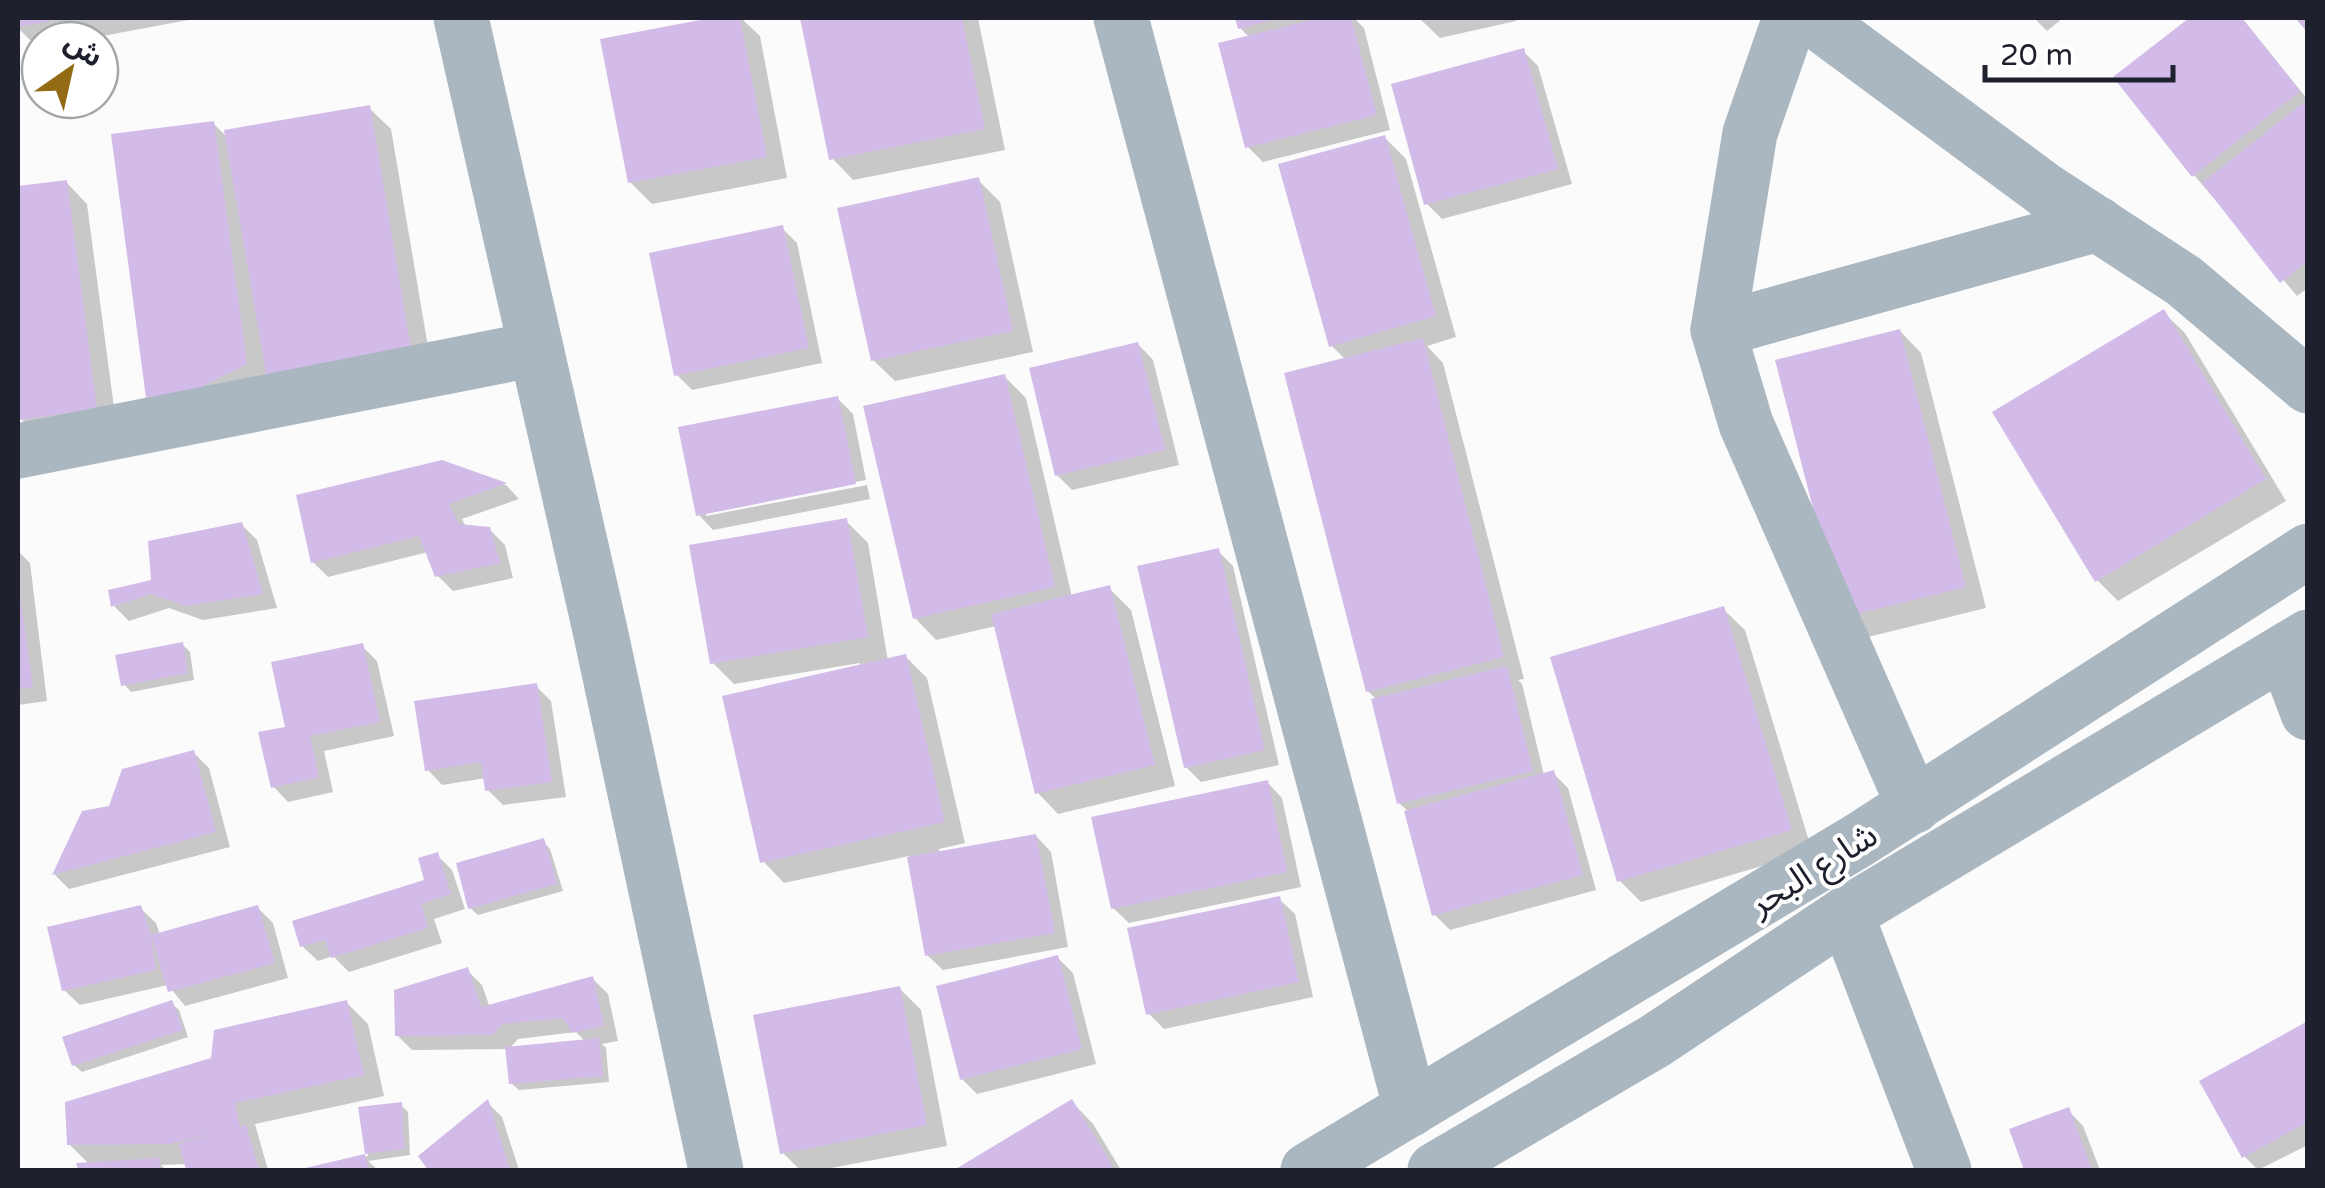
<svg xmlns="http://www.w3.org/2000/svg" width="2325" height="1188" font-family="'Varela Round','Noto Sans Arabic',sans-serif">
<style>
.shadow{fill:#0003;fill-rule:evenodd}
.building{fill:#d2bbe9}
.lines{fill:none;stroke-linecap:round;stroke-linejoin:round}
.minor{stroke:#aab7c1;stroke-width:55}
.labels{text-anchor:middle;stroke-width:8;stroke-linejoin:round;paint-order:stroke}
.street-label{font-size:35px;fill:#1e212d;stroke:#fff}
</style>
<rect width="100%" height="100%" fill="#fbfbfb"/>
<!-- shadow -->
<g class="shadow">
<polygon points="18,18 199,18 81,40 40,40 38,48 18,28"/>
<polygon points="725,18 741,18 760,36 787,178 652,204 630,182 603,41"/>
<polygon points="802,18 978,18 1005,150 853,180 832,158"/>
<polygon points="1237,18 1354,18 1364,28 1390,130 1263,162 1248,147 1250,38 1240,28"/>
<polygon points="1419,18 1516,18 1516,21 1440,38"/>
<polygon points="2034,18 2063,18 2047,31"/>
<polygon points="2193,18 2242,18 2308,100 2308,288 2297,296 2194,175 2117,78"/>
<polygon points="1523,51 1538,66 1572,184 1442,219 1427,204"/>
<polygon points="369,108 391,129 433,376 291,399 265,374 267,385 171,433 213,123 228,138"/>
<polygon points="1385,138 1406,159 1456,337 1427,346 1443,363 1524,679 1518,680 1522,684 1544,775 1553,773 1568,788 1596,890 1450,930 1434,914 1409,812 1399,803 1377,700 1368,691 1346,360 1331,345"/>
<polygon points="978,180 1000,202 1033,352 895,381 873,360"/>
<polygon points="66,182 87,204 117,430 42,440 20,418 18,398 18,188"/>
<polygon points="782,228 797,243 822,363 692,390 676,374"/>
<polygon points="2163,312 2185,333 2286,501 2118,601 2097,580"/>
<polygon points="1900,331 1921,353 1986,608 1864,638 1843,616"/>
<polygon points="1138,344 1153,360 1179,465 1072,490 1057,475"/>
<polygon points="1004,376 1026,398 1072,597 1109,588 1131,610 1175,786 1058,814 1037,792 996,626 936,640 915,618"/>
<polygon points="837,398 853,414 866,480 706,511 706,516 867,485 870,499 713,530 698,514"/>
<polygon points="441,463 506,485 519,499 462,519 466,527 489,529 505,545 513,578 453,591 437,575 428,552 328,577 313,562"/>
<polygon points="846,521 868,543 888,661 906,657 927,678 965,843 939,849 940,854 1036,836 1051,852 1068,947 943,970 927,955 909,856 784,883 763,861 860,667 860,663 734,684 713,663"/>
<polygon points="242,525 257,540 277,608 203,620 169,608 129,621 114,606"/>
<polygon points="18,551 30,563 47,701 18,705"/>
<polygon points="1218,551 1233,566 1279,765 1201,782 1186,767"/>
<polygon points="1723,609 1745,630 1812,851 1641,902 1620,881"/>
<polygon points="182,644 190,652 194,680 131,692 124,684"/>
<polygon points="362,646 377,661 394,736 324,751 333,792 288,802 273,786 288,729"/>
<polygon points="536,686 551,701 566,797 503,805 488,790 486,778 442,785 427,769"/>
<polygon points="193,752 209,768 230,847 69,889 55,875 84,814 111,808"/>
<polygon points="1267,782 1282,798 1301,887 1129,923 1113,908"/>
<polygon points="543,841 550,849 563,891 478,915 470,908"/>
<polygon points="437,855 452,870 465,909 434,919 442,943 349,972 333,956 318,961 302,946 427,881"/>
<polygon points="1279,899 1295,914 1313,997 1164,1029 1148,1013"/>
<polygon points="140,908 156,923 160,935 258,908 273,923 288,978 185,1006 168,985 80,1005 64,990"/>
<polygon points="1058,958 1073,973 1096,1064 977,1094 962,1079"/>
<path d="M467 970 482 985 490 1008 593 979 608 994 618 1041 602 1044 606 1048 609 1082 519 1090 511 1083 508 1049 412 1050 397 1035ZM576 1032 586 1042 508 1050 518 1039Z"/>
<polygon points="899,988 921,1010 947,1146 821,1170 800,1170 782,1152"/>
<polygon points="171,1003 179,1010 188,1037 82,1072 74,1065"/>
<polygon points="347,1003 368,1024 384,1096 255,1124 268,1170 189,1170 187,1164 161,1165 166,1170 81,1170 79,1165 90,1165 69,1144 214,1060"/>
<polygon points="2306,1025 2308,1145 2258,1170 2244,1156"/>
<polygon points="487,1102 502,1117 519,1170 431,1170 421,1156"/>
<polygon points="1072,1102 1093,1124 1121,1170 959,1170"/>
<polygon points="401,1105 408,1112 410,1155 368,1161 378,1170 308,1170 368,1156 361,1109"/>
<polygon points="2068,1110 2083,1126 2100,1170 2026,1170 2012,1130"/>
</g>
<!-- building -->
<g class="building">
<polygon points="18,18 60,18 60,19 18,27"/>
<polygon points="711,18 740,18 767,157 628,183 600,39"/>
<polygon points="800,18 962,18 985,129 829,160"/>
<polygon points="1235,18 1277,18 1277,19 1238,29"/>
<polygon points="1320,18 1351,18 1377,115 1245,148 1218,43"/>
<polygon points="2189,18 2242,18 2300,91 2192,177 2113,77"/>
<polygon points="2295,18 2308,18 2308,33"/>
<polygon points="1524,48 1558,169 1424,205 1391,84"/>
<polygon points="2308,99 2308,261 2280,283 2202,183"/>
<polygon points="370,105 412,355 267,379 224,130"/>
<polygon points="214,121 247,364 148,413 111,134"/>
<polygon points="1385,135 1436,316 1329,347 1278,164"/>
<polygon points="979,177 1013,331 871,361 837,208"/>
<polygon points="67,180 97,409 18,420 18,186"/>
<polygon points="783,225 809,348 674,376 649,253"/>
<polygon points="2164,309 2266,479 2095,582 1992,412"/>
<polygon points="1900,329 1966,587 1841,618 1775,360"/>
<polygon points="1423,338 1504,657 1366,692 1284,373"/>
<polygon points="1138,342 1165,450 1055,476 1029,368"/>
<polygon points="1005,374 1055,587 913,619 863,406"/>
<polygon points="838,396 856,484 696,516 678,427"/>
<polygon points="442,460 507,483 449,504 459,524 490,527 500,563 435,577 419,536 311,563 296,495"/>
<polygon points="847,518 868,637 710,664 689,545"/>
<polygon points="242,522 263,594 186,606 152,594 111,607 108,590 151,580 148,541"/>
<polygon points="1219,548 1265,750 1184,768 1137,566"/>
<polygon points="18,581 33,687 18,689"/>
<polygon points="1110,585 1155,765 1035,794 991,614"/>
<polygon points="1724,606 1792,830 1617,882 1550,657"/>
<polygon points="183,642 188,673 121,686 115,655"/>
<polygon points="363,643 380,722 310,736 319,777 271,788 258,732 285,727 271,662"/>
<polygon points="906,654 945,822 760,863 722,696"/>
<polygon points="1507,666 1533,771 1397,804 1371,699"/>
<polygon points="537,683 552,782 485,791 481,762 425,771 414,701"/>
<polygon points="194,750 216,832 52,875 82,811 109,806 122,769"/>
<polygon points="1554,770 1583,875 1432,916 1404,811"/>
<polygon points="1268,780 1287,872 1111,909 1091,817"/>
<polygon points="1036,834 1055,933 925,956 907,857"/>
<polygon points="544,838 557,884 468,909 456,863"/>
<polygon points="438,852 451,894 421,904 428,928 331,958 325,940 300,947 292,921 424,880 418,858"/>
<polygon points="1280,896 1299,982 1146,1015 1127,928"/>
<polygon points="141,905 151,935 156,970 62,991 47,927"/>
<polygon points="258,905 275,963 168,992 151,935"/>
<polygon points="1058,955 1082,1049 960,1080 936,986"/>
<polygon points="468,967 481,1007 593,976 604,1026 572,1033 563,1018 502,1024 493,1035 395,1036 394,990"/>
<polygon points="900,986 927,1125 780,1154 753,1015"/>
<polygon points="172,1000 183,1030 72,1066 62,1037"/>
<polygon points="347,1000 364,1075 235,1103 240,1127 246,1125 259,1170 186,1170 179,1144 212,1134 169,1144 67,1145 65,1102 211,1058 214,1030"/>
<polygon points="2306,1022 2308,1122 2242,1158 2199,1081"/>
<polygon points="599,1038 603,1076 509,1084 505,1047"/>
<polygon points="488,1099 510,1170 428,1170 418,1156"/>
<polygon points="1072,1099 1115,1170 954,1170"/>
<polygon points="402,1102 404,1149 365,1154 358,1107"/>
<polygon points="2069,1107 2092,1170 2024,1170 2009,1129"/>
<polygon points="365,1154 369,1170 302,1170 301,1169"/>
<polygon points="159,1158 161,1170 78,1170 76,1163"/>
</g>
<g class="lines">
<!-- minor -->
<g class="minor">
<polyline points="461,18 600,630 716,1170"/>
<polyline points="1121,18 1411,1109"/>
<polyline points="1790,18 1750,133 1718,330 1746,424 1914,806"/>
<polyline points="1812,18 2045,190 2184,281 2308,386"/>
<polyline points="1718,330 2098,224"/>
<polyline points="18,451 536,349"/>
<polyline points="2285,652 2308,713"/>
<polyline points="1846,914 1944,1170"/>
<polyline points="1308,1170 1859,840 2308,551"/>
<polyline points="1435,1170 1655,1041 1846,914 2308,637"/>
</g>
</g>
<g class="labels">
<!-- street labels -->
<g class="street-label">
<text transform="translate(1813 869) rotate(-32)" y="12">شارع البحر</text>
</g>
</g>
<!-- border -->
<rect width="2325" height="1188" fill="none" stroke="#1e212d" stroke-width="40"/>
<!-- north arrow -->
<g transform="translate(70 70) rotate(34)"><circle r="48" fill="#ffffff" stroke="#a5a6ab" stroke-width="2.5"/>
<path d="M0-8L18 38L0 25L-18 38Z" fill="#936b14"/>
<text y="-15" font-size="28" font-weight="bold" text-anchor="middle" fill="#1e212d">ش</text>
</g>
<!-- scale -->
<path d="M1985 65v15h188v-15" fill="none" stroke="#1e212d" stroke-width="5"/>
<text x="2000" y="65" font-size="30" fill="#1e212d" stroke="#ffffff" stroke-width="8" paint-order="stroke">20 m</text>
</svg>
